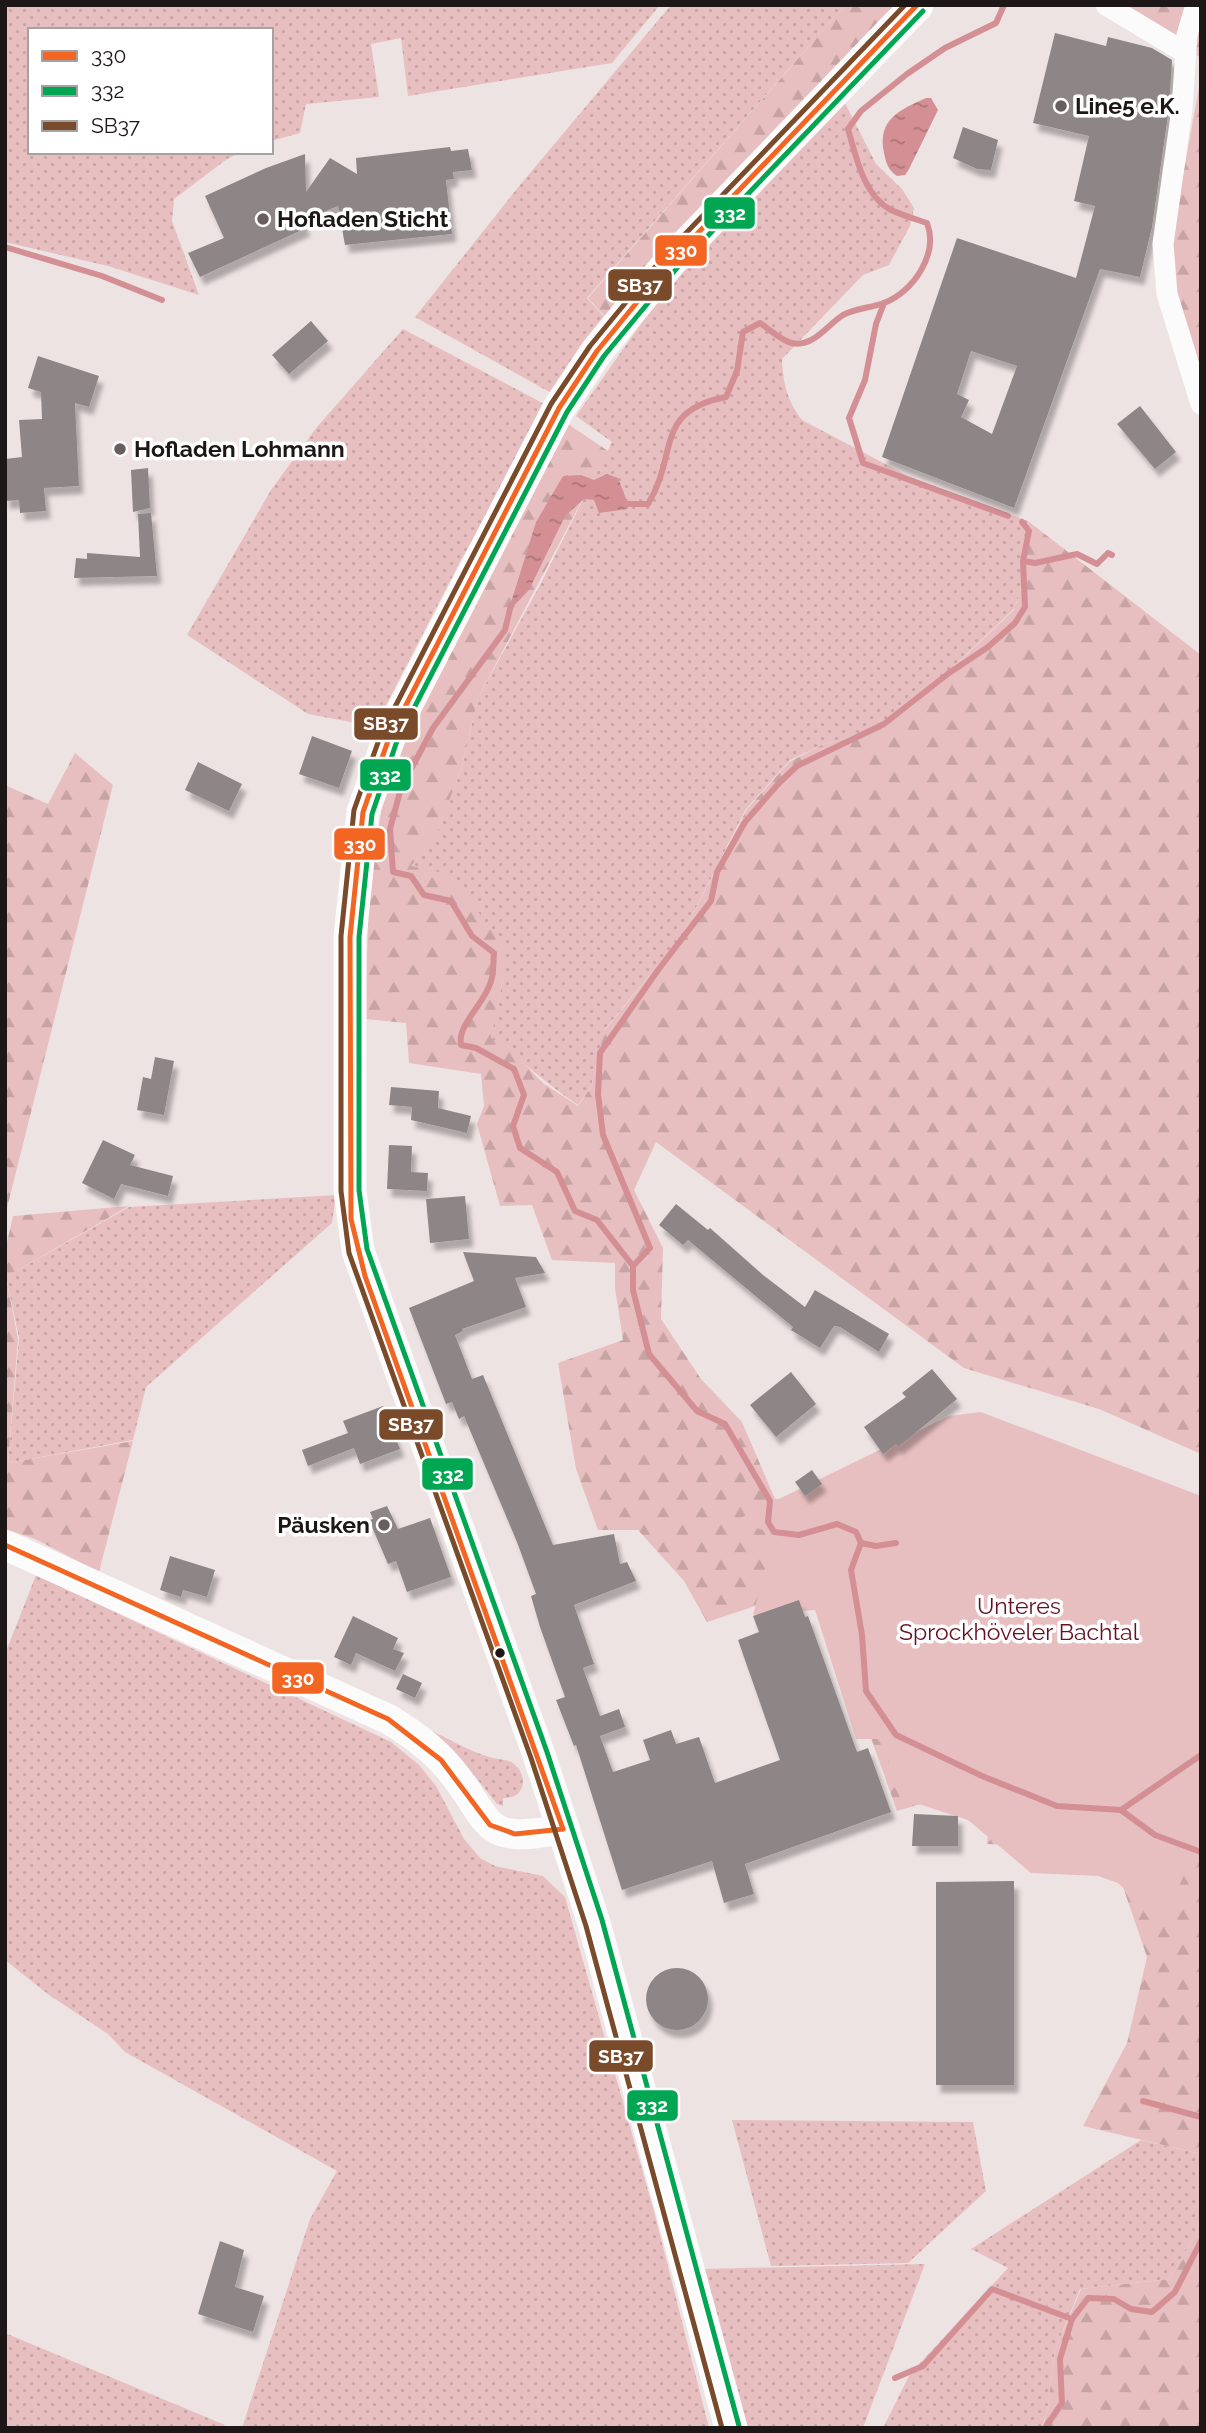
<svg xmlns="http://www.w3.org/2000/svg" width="1206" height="2433" font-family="Raleway,sans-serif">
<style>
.grass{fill:url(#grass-dots)}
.forest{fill:url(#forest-firs)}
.green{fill:#e8bfc0}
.water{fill:url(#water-ripples)}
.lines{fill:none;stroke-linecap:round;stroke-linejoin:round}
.stream{stroke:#d38f94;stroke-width:6}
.building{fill:#8e8686;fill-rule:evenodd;filter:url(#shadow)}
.minor{stroke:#fcfbfb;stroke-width:21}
.secondary{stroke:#fcfbfb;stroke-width:30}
.primary{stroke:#fcfbfb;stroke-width:33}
.bus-1-casing{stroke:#fff;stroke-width:10}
.bus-2-casing{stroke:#fff;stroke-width:10}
.bus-3-casing{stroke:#fff;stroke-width:10}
.bus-1{stroke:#f26522;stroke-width:5}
.bus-2{stroke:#00a651;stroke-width:5}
.bus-3{stroke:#7a4b2a;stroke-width:5}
.poi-dot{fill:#675e5e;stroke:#fff;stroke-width:2.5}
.bus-dot{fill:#1e1717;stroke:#fff;stroke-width:2.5}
.labels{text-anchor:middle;stroke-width:7;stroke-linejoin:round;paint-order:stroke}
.poi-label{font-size:23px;font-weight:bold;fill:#1e1717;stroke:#fff;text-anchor:start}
.park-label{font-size:23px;fill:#661021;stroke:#fff}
.line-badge{stroke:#fff;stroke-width:2.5}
.badge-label{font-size:19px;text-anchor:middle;font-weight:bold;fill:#fff}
</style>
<defs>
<pattern id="grass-dots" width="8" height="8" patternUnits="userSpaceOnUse" patternTransform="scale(1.75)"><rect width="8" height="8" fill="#e8bfc0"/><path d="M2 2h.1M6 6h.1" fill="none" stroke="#c7a3a4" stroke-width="1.8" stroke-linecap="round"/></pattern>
<pattern id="forest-firs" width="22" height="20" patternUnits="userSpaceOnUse" patternTransform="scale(1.75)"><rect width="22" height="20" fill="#e8bfc0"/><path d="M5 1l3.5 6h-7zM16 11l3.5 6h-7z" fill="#c7a3a4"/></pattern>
<pattern id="water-ripples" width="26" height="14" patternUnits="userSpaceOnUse" patternTransform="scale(1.75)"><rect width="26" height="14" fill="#d38f94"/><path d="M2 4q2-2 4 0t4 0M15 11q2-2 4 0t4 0" fill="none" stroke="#ab7478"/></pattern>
<filter id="shadow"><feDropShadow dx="4.5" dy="8" stdDeviation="2" flood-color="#0004"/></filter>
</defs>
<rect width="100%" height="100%" fill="#eee3e3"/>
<!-- grass -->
<g class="grass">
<polygon points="5,5 660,5 612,63 408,96 401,38 371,44 379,97 306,104 300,133 271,141 271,30 30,30 30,152 241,152 227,159 174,199 172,221 199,295 108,266 5,242"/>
<polygon points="671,5 845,5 587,298 608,321 553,394 415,317 520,185"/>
<path d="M843 99 876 164 902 189 914 208 910 226 889 265 863 275 782 359C783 382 787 401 802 420L908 476 1028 521 1020 593 1014 609 912 706 877 729 822 745 790 760 746 809 681 937 605 1029 591 1087 578 1105C547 1085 521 1059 490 1038L503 979 411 866 437 833 462 766 478 698 540 585 612 442 576 416 652 308 764 177Z"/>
<polygon points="403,329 548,406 461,560 379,719 367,725 308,714 187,635 271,490 317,427"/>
<polygon points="336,1195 332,1223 146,1387 133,1440 8,1463 19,1338 6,1277 129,1207"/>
<polygon points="36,1575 391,1742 419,1765 436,1786 464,1839 480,1858 495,1866 543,1876 565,1897 655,2215 709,2428 242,2428 310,2219 337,2171 125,2052 108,2034 49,1995 5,1960 5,1654"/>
<path d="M426 1728C447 1738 470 1752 493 1758 500 1760 508 1759 514 1764 529 1776 525 1799 503 1798V1806L497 1804 462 1760Z"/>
<polygon points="732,2120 973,2122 986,2191 908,2263 771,2266"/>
<polygon points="1141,2140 1201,2154 1201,2226 1169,2279 1080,2289 1055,2350 1047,2414 1041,2428 883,2428 910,2374 1008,2268 971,2249"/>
<polygon points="925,2264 863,2428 747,2428 702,2269"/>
<polygon points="5,2333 225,2425 222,2428 5,2428"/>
</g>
<!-- forest -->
<g class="forest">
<polygon points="845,5 904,5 608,320 588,298"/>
<polygon points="1130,5 1201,5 1201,58 1128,11"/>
<polygon points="1201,76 1201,379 1173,290 1173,231"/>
<polygon points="568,424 608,451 478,698 462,766 437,834 411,866 439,872 466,894 503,948 503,979 491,1038 518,1057 543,1083 578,1106 591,1087 604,1031 681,937 747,809 789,762 822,745 877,729 912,706 1014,610 1020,593 1028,521 1201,655 1201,1454 1099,1409 964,1368 656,1142 634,1190 663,1248 661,1319 701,1379 742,1422 775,1499 810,1498 1201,1747 1201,2154 1083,2126 1127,2043 1147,1957 1110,1849 987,1844 990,1810 938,1799 897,1811 817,1586 707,1622 684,1581 638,1530 598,1530 576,1469 558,1363 623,1340 615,1288 615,1263 552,1260 532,1205 500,1206 477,1124 484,1106 481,1074 409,1063 406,1023 365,1019 369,891 386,780"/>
<polygon points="75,753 113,785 5,1216 5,785 48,804"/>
<polygon points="129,1206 6,1277 18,1339 8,1463 133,1441 99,1572 35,1539 5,1529 5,1251 13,1216"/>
<polygon points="1201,2226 1201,2428 1042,2428 1047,2414 1055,2350 1081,2289 1169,2279"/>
</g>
<!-- green -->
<polygon class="green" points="981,1412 1201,1496 1201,1855 1196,1851 1157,1931 1134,1897 1118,1883 1098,1876 1031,1873 968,1820 900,1798 882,1739 856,1739 815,1610 753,1615 772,1543 763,1530 734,1521 949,1416"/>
<!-- water -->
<g class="water">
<path d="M926 98H931L938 110 909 169 905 175 897 176C888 170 886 163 884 153 877 120 899 110 926 98Z"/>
<polygon points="607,474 618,478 629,506 627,509 599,513 594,500 584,499 565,516 529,590 508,612 536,522 563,476 581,475 594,480"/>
</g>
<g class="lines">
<!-- stream -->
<g class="stream">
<polyline points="5,247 102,276 162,300"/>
<polyline points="884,303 876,324 865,380 849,418 863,463 1008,516"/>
<path d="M624 504H648C679 454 653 411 726 397L737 371 743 332 760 323C769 329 782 341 792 343 813 348 827 325 843 315 856 308 871 308 884 303 913 292 939 254 927 223 915 219 902 215 891 210 863 195 856 156 848 129L861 111 907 74 945 48 996 23 1004 5"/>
<polyline points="1023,561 1035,563 1077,554 1097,564 1108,553 1112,555"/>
<path d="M511 605 505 630 433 728 401 788 390 829 393 872 411 876 424 895 451 901 472 936 494 953C493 962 494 973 491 981 485 1004 457 1024 461 1045L476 1048 514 1069 524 1095 513 1126 520 1148 557 1172 575 1211 597 1220 633 1266V1290L649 1354 697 1411 725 1424 770 1501 768 1522 774 1532 799 1535 837 1524 856 1532 861 1543 851 1570 862 1635 866 1691 896 1735 982 1776 1057 1806 1121 1810 1155 1835 1201 1852"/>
<polyline points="633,1266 650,1248 603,1135 598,1094 600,1053 658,970 711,901 717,872 745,822 779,783 797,766 884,724 949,673 988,647 1015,623 1025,607 1023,561 1029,531 1022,522"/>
<polyline points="861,1543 876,1546 896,1543"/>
<polyline points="1121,1810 1201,1755"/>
<polyline points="1143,2101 1201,2117"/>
<polyline points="895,2378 923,2366 992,2289 1072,2319"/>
<polyline points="1045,2428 1062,2403 1060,2359 1072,2319 1088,2298 1114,2299 1131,2309 1152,2312 1175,2292 1201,2241"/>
</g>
</g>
<!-- building -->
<g class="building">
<path d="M1055 33 1106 46 1108 37 1152 48 1172 60 1169 108 1152 227 1140 277 1100 269 1014 508 882 457 957 238 1076 278 1095 206 1074 201 1089 136 1033 123ZM971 351 1017 366 992 434 961 417 969 400 957 394Z"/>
<polygon points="963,127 998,140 991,170 977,169 953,158"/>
<polygon points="450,147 451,151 468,149 472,170 453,172 454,179 446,180 452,234 345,245 338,206 302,221 306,228 200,277 188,253 224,238 205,196 266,168 305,154 306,192 330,158 357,174 356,158"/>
<polygon points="311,321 328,341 289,374 272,355"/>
<polygon points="38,356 99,376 89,407 75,403 79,486 44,488 46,511 20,513 19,500 5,501 5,459 22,457 19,420 42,419 41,392 28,388"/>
<polygon points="1140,406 1176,452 1155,469 1117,424"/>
<polygon points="148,468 150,508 133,512 131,470"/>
<polygon points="151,513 157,576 74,578 76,558 87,559 87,553 140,557 138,514"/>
<polygon points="312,736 352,751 339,788 299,774"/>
<polygon points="198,762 242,784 229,811 185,790"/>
<polygon points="155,1057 174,1061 164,1115 137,1110 143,1077 151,1079"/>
<polygon points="391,1087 439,1091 438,1108 471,1116 467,1133 411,1120 412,1107 389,1105"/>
<polygon points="103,1140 135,1155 130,1165 173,1176 168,1196 121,1184 114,1199 82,1183"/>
<polygon points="389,1145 412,1146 411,1172 428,1173 427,1191 387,1189"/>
<polygon points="465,1196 469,1239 430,1243 426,1199"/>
<polygon points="676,1204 708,1230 710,1228 763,1275 805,1307 815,1290 889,1334 879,1352 840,1327 834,1326 820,1348 791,1330 793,1327 688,1240 683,1245 659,1225"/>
<polygon points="463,1252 536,1257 545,1273 515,1278 526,1307 462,1329 463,1331 455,1335 472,1379 483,1375 553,1545 614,1534 620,1564 627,1562 636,1581 574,1605 594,1664 583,1668 600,1716 619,1709 625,1727 600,1736 613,1772 650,1760 643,1740 671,1730 676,1744 699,1737 715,1783 780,1760 738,1640 759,1632 753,1616 799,1600 805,1617 808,1616 857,1752 868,1748 891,1812 745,1864 754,1894 724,1903 712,1861 622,1890 576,1745 574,1746 556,1700 565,1697 540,1627 531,1596 536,1594 517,1542 464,1416 459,1419 452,1402 446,1404 409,1308 474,1281"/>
<polygon points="932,1369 957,1399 898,1447 896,1444 883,1454 864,1427 906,1397 902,1393"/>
<polygon points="791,1372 816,1404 776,1437 750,1405"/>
<polygon points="383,1406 400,1449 360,1464 354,1448 308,1466 302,1450 348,1433 343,1421"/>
<polygon points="812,1470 822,1484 805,1496 795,1482"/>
<polygon points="387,1506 398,1529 430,1518 451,1577 407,1592 396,1561 388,1564 369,1520 373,1519 370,1512"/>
<polygon points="170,1556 215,1570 207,1597 183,1590 181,1597 160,1590"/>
<polygon points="353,1616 398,1638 393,1649 404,1653 395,1671 356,1653 351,1665 334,1657"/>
<polygon points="403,1674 422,1683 415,1698 396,1689"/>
<polygon points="914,1814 958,1816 958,1846 912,1846"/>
<polygon points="1014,1881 1014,2085 936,2085 936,1882"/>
<circle cx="677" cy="1999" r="31"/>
<polygon points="220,2241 244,2250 235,2287 264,2296 253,2332 198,2314"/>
</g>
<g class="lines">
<!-- minor -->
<g class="minor">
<polyline points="1106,5 1186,53"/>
<polyline points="1196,5 1187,35 1182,109 1163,244 1167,294 1201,404"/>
</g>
<!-- secondary -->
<path class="secondary" d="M5 1545 388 1719C410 1732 431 1747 448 1767 494 1821 477 1846 563 1829"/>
<!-- primary -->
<polyline class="primary" points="731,2428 594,1923 539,1755 358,1251 350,1191 350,937 363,812 389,738 559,408 597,351 670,262 917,5"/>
<!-- bus-1 casing -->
<g class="bus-1-casing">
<g id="bus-1">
<polyline points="5,1545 388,1719 441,1760 490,1825 515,1834 563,1829"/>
<polyline points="563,1829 365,1276 351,1219 350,937 363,812 389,738 559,408 597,351 670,262 917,5"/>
</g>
</g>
<!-- bus-2 casing -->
<g class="bus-2-casing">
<polyline id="bus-2" points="739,2426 602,1920 547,1752 367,1249 359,1190 359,937 372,814 397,741 567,412 604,356 677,268 923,11"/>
</g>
<!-- bus-3 casing -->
<g class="bus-3-casing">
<polyline id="bus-3" points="722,2428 586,1926 531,1758 349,1253 341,1191 341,936 354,810 381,734 551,404 590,346 664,256 905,5"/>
</g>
<!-- bus-1 -->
<use href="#bus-1" class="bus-1"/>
<!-- bus-2 -->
<use href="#bus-2" class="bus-2"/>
<!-- bus-3 -->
<use href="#bus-3" class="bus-3"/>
</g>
<!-- markers -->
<g class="poi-dot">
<circle cx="1061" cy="106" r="7"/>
<circle cx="263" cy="219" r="7"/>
<circle cx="120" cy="449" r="7"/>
<circle cx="384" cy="1525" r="7"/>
</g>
<circle class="bus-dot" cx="500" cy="1653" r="6"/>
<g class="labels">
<!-- poi labels -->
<g class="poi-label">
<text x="1075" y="114">Line5 e.K.</text>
<text x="277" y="227">Hofladen Sticht</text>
<text x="134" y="457">Hofladen Lohmann</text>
<text x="370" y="1533" text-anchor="end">Päusken</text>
</g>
<!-- park labels -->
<g class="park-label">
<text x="1019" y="1614">Unteres<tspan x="1019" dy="26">Sprockhöveler Bachtal</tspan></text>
</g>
</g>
<g class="line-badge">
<rect x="703" y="196" width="53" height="34" rx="7" fill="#00a651"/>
<rect x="654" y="234" width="54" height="33" rx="7" fill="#f26522"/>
<rect x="607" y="268" width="66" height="34" rx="7" fill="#7a4b2a"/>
<rect x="353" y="707" width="66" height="34" rx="7" fill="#7a4b2a"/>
<rect x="359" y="758" width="53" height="34" rx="7" fill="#00a651"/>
<rect x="333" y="827" width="53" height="34" rx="7" fill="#f26522"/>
<rect x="378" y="1408" width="66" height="33" rx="7" fill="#7a4b2a"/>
<rect x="421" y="1457" width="53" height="34" rx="7" fill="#00a651"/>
<rect x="271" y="1661" width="54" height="34" rx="7" fill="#f26522"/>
<rect x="588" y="2039" width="66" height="34" rx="7" fill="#7a4b2a"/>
<rect x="626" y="2089" width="53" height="33" rx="7" fill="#00a651"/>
</g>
<g class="badge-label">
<text x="730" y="220">332</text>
<text x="681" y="257">330</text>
<text x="640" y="292">SB37</text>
<text x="386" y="730">SB37</text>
<text x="385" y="782">332</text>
<text x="360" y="851">330</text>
<text x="411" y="1431">SB37</text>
<text x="448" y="1481">332</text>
<text x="298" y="1685">330</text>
<text x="621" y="2063">SB37</text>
<text x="652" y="2112">332</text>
</g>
<!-- border -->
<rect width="1206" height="2433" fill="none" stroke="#1e1717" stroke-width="14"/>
<!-- legend -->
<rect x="28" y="28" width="245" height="126" fill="#ffffff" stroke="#a5a2a2" stroke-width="2"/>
<rect x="42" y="51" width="35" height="10" fill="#f26522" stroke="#a5a2a2" stroke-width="2"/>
<text x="91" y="63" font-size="21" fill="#1e1717">330</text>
<rect x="42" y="86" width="35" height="10" fill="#00a651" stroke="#a5a2a2" stroke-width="2"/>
<text x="91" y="98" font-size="21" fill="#1e1717">332</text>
<rect x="42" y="121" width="35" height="10" fill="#7a4b2a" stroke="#a5a2a2" stroke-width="2"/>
<text x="91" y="133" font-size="21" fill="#1e1717">SB37</text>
</svg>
